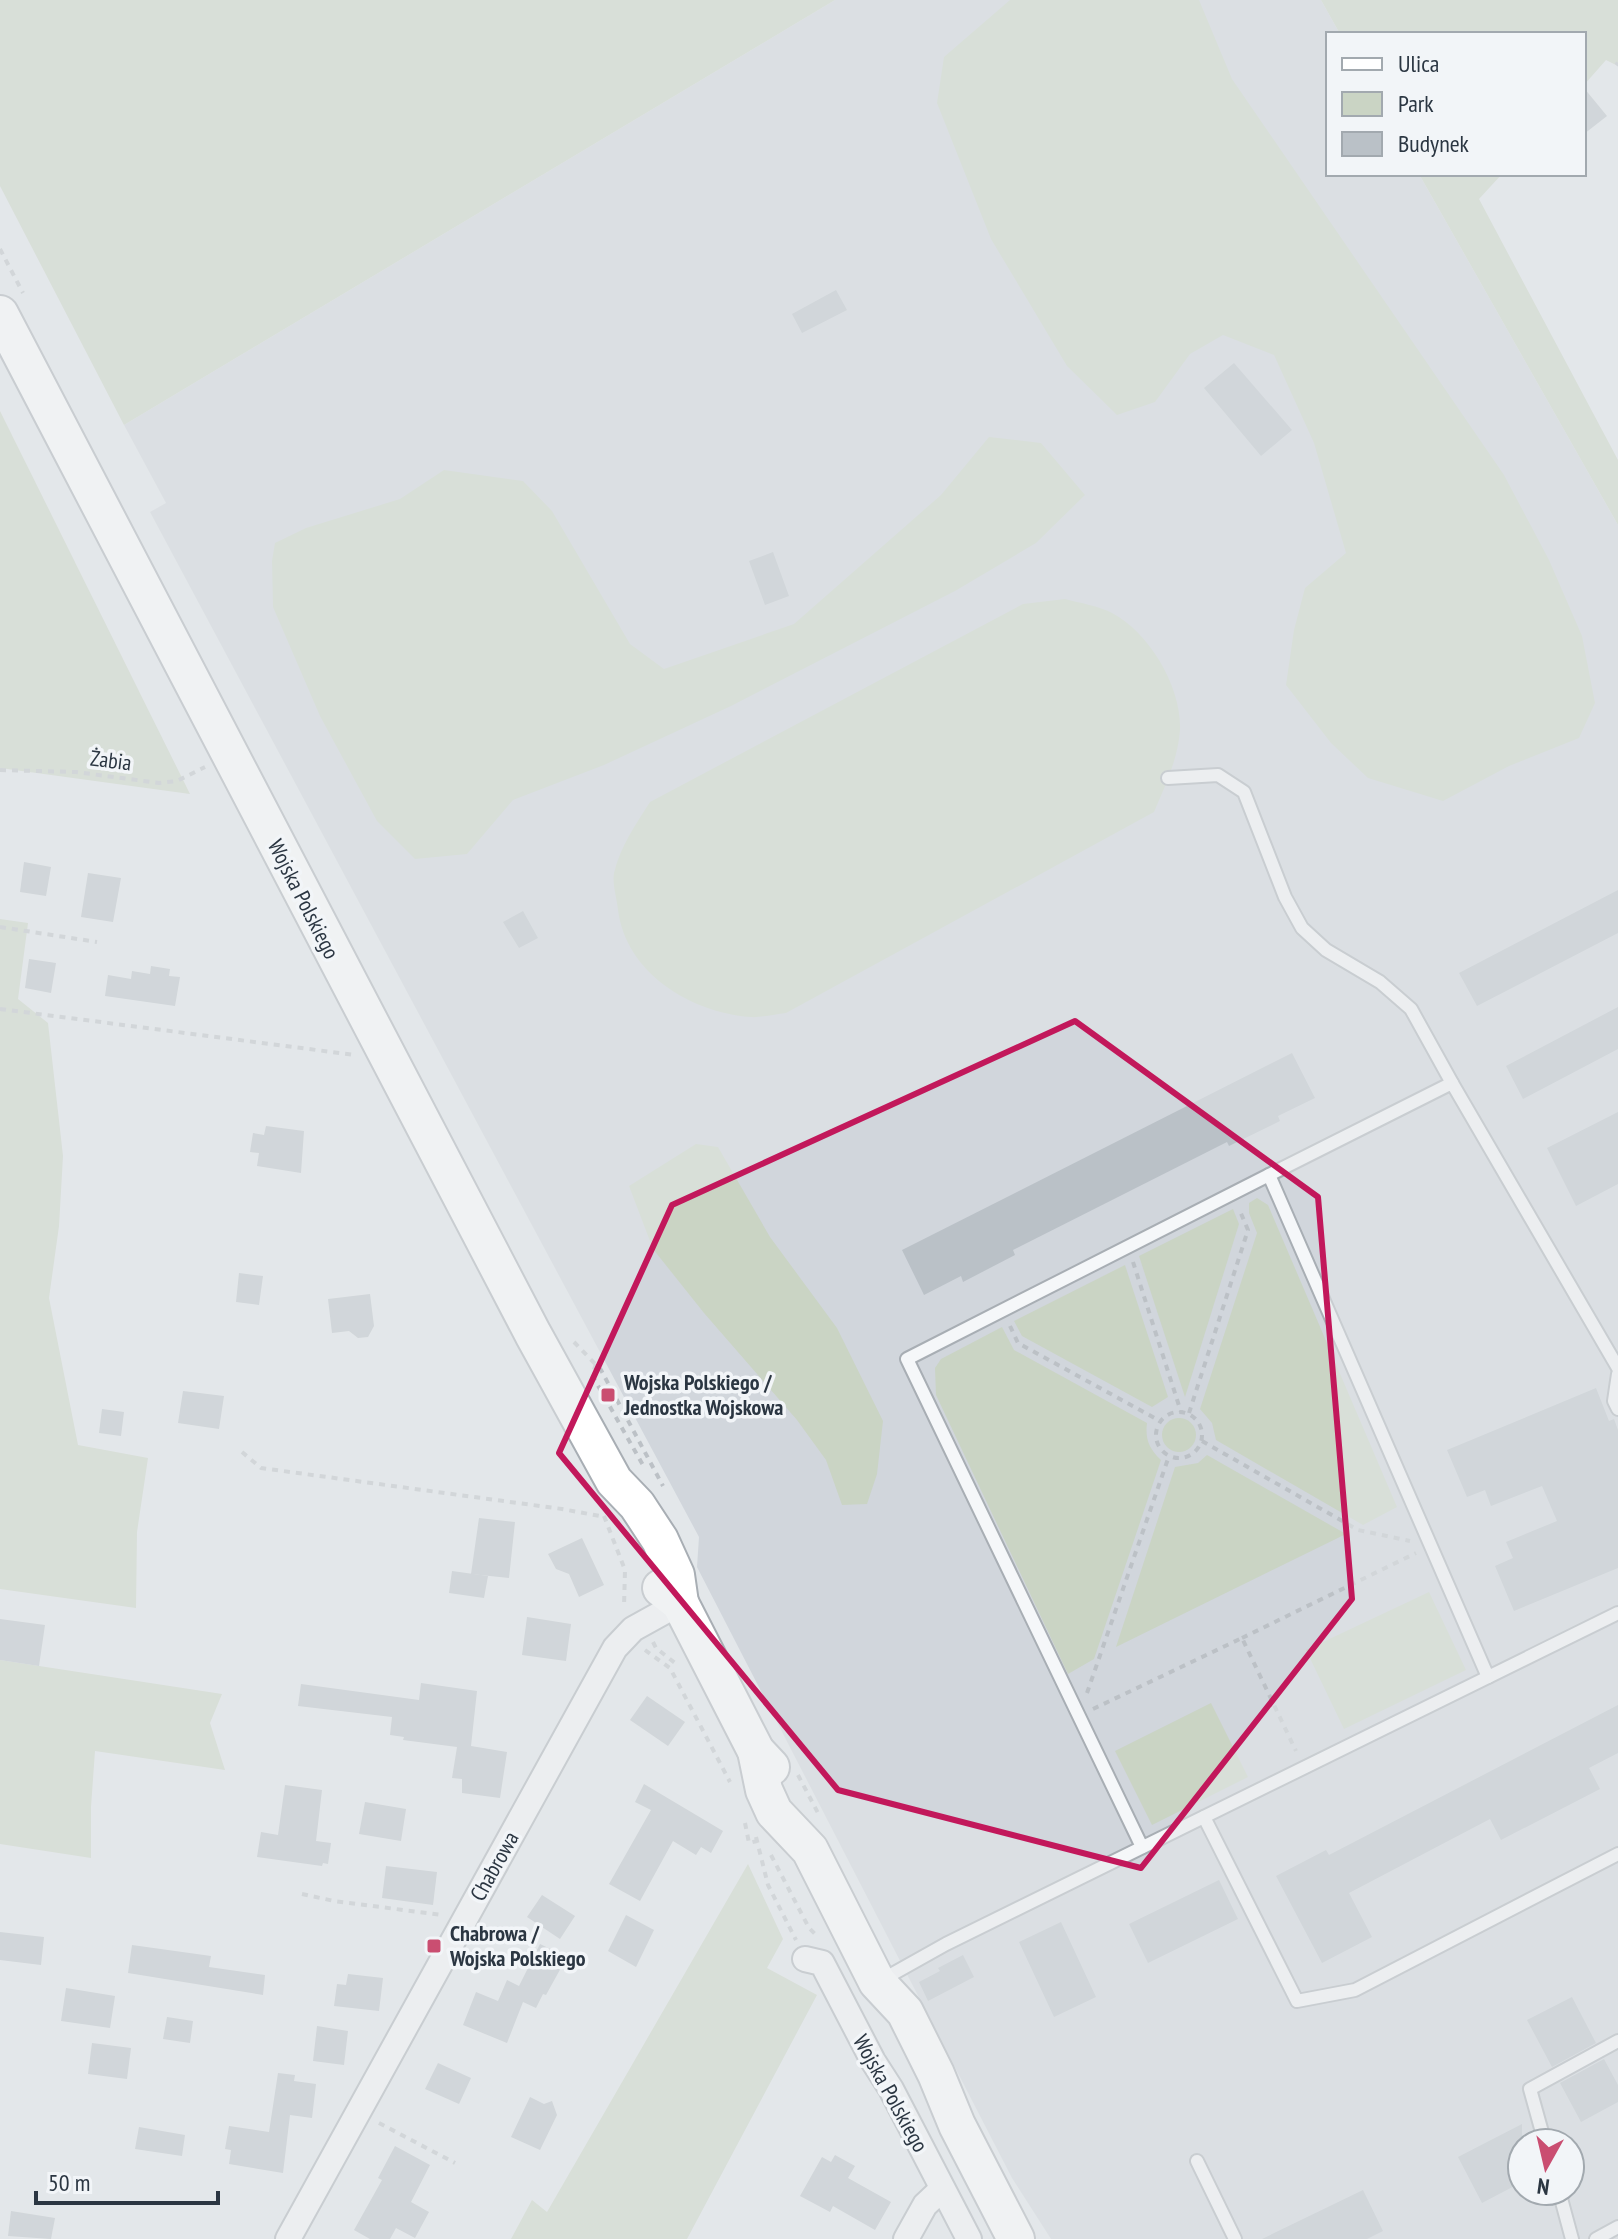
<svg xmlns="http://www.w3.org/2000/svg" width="1618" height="2239" font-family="'PT Sans Narrow',sans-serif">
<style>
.built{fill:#d1d6dc;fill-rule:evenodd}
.green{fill:#cad4c4}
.building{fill:#bac1c7}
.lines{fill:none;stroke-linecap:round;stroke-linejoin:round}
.lane-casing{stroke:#a8aeb4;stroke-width:16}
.street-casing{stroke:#a8aeb4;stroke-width:28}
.secondary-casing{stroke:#a8aeb4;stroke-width:40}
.path{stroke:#bcc1c6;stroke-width:4;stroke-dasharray:6 6;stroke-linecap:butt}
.lane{stroke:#f5f7f9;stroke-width:12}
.street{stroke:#f5f7f9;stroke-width:24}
.secondary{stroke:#fff;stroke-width:36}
.marked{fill:none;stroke:#c2185b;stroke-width:6;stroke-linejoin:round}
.poi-dot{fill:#ca4e71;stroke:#f2f5f8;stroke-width:3}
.labels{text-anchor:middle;stroke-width:7;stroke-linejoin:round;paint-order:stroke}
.street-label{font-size:22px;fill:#2b3642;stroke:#f2f5f8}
.poi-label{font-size:22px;font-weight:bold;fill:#2b3642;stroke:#f2f5f8;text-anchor:start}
</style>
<rect width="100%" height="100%" fill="#e3e7ea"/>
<!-- built -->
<path class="built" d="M835 0H1321L1340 34H1328V174H1419L1618 525V2239H1051L1012 2178 697 1567 699 1537 150 512 166 503 124 425ZM1522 2143H1570V2191H1522Z"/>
<!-- green -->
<g class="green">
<polygon points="0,0 835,0 124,425 0,186"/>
<polygon points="1010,0 1199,0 1232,79 1504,475 1549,560 1582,636 1595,703 1579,738 1509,766 1443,801 1368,778 1331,743 1286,685 1294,630 1305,588 1346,553 1314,443 1274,355 1223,335 1190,354 1155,402 1117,415 1067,366 991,239 937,103 944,57"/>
<polygon points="1321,0 1618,0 1618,63 1616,65 1606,60 1584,85 1584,34 1340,34"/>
<polygon points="1419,174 1502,174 1479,199 1618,460 1618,525"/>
<polygon points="0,411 190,794 0,768"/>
<polygon points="989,437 1041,443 1085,495 1036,543 955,591 731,706 604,765 513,800 467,854 415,859 377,821 320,716 273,607 272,561 275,543 306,528 400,499 444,470 523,481 552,511 630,644 664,669 794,624 941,495"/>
<path d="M1065 599C1080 603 1099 606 1112 613 1150 633 1182 688 1180 730 1178 759 1165 786 1154 812L786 1013C775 1014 761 1018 750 1017 690 1012 626 973 618 910 617 899 612 884 614 873 620 847 636 824 650 802L1023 604Z"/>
<polygon points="0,919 28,923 18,999 48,1023 63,1156 59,1226 49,1298 78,1445 148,1458 137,1532 136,1608 0,1589"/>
<polygon points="696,1144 718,1147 770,1237 837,1328 883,1421 877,1474 867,1504 842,1505 826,1460 797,1420 704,1313 653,1249 629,1186"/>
<polygon points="1257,1198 1268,1205 1397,1507 1363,1525 1216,1440 1212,1423 1200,1409 1257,1233 1249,1213 1249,1203"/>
<polygon points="1233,1209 1239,1224 1185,1397 1139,1256"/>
<polygon points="1125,1265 1168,1397 1152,1407 1022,1336 1014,1321"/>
<path d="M1002 1327 1014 1350 1147 1423C1145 1439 1149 1449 1161 1460L1094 1659 1068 1674 936 1395 935 1368 941 1359Z"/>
<circle cx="1179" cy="1435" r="17"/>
<polygon points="1207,1455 1346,1534 1116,1647 1175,1467 1198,1463"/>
<polygon points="1429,1592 1466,1670 1344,1729 1306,1650"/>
<polygon points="0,1660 222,1694 210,1723 225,1770 95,1751 91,1807 91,1858 0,1844"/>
<polygon points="1211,1703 1248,1777 1152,1825 1115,1751"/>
<polygon points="748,1864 783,1939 767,1968 817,1995 687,2239 511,2239 532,2200 547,2212"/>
</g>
<!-- building -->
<g class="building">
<polygon points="1584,88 1607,116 1584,134"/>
<polygon points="836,290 847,310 802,333 792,314"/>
<polygon points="1234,363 1292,430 1261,456 1204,388"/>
<polygon points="773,552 789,596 765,605 749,561"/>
<polygon points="24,862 51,867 46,896 20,892"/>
<polygon points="88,873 121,878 113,922 81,917"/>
<polygon points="1618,890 1618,933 1477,1006 1459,973"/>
<polygon points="523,911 538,938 519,948 503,922"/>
<polygon points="29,959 56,963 51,993 25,988"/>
<polygon points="151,966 170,969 169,976 180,977 175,1006 105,996 108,975 131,979 132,971 150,974"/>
<polygon points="1618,1007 1618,1049 1523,1099 1506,1066"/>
<polygon points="1292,1053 1315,1098 1278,1116 1280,1121 1229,1146 1227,1142 1013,1250 1015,1255 963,1282 961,1276 924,1295 902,1250"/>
<polygon points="1618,1112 1618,1184 1576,1206 1547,1148"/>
<polygon points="266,1126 304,1131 301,1173 257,1166 259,1153 250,1152 253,1133 264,1135"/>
<polygon points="239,1273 263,1276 259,1305 236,1302"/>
<polygon points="370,1294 374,1326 368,1337 358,1338 349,1331 332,1333 328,1299"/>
<polygon points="1596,1388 1609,1421 1614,1419 1618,1430 1618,1568 1514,1611 1495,1566 1513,1558 1506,1542 1557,1521 1542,1486 1491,1506 1485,1490 1467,1497 1447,1450"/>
<polygon points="183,1391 224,1396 219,1429 178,1423"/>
<polygon points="102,1409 124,1412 121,1436 99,1433"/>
<polygon points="479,1518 515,1522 509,1578 471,1574"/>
<polygon points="582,1538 604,1585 579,1597 569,1574 556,1569 548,1554"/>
<polygon points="452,1571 488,1576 484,1598 449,1593"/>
<polygon points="527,1617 571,1624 566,1661 522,1655"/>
<polygon points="0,1619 45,1625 39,1666 0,1660"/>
<polygon points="421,1683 477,1691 471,1746 507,1752 500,1798 462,1793 462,1779 452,1778 457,1747 403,1740 404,1737 390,1735 392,1717 298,1706 301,1684 419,1700"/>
<polygon points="647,1696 685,1722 668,1746 630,1720"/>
<polygon points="1618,1705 1618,1753 1589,1768 1600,1789 1501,1840 1490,1819 1349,1893 1372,1937 1322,1963 1276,1876 1326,1850 1329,1855"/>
<polygon points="644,1784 723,1831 711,1853 701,1847 696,1855 673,1841 640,1901 609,1884 651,1810 635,1802"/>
<polygon points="285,1785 322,1790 316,1841 331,1843 328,1864 323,1863 322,1866 257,1857 261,1832 278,1835"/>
<polygon points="365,1802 406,1809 401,1841 359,1834"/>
<polygon points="386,1866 437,1872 433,1905 382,1898"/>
<polygon points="1219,1880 1238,1919 1148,1963 1129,1924"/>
<polygon points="542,1895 575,1916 560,1939 527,1917"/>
<polygon points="626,1915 654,1930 636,1967 608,1951"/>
<polygon points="1061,1922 1096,1997 1054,2017 1019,1942"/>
<polygon points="0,1932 44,1937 41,1965 0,1960"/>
<polygon points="540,1944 567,1957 546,1995 543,1994 536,2008 523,2002 507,2043 463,2025 476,1992 498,2001 507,1980 519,1986"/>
<polygon points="132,1945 211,1956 209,1967 265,1975 263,1995 128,1973"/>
<polygon points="963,1955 974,1977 928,2001 919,1982 940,1971 938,1968"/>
<polygon points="348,1974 383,1978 379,2011 334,2006 337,1984 346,1985"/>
<polygon points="66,1988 115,1996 110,2028 61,2021"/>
<polygon points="1572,1997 1596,2043 1552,2067 1527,2020"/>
<polygon points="167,2017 193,2021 190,2043 163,2039"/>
<polygon points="317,2026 348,2031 344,2065 313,2061"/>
<polygon points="92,2043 131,2048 127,2079 88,2074"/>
<polygon points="1604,2059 1618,2085 1618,2102 1581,2122 1560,2083"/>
<polygon points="438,2063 471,2078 459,2104 425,2089"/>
<polygon points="278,2073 295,2075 294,2081 316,2084 312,2118 290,2115 283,2173 229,2164 231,2150 225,2149 229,2126 269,2132"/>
<polygon points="530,2097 544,2104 552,2101 557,2115 540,2150 511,2137"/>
<polygon points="1522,2124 1522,2182 1482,2203 1458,2157"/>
<polygon points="139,2127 185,2135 182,2156 135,2149"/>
<polygon points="395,2146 430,2165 411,2202 429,2212 415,2238 396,2228 390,2239 370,2239 354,2230 382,2180 378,2178"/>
<polygon points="835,2155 855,2166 848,2178 891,2202 875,2230 833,2206 830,2212 800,2196 822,2157 831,2162"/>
<polygon points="1363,2190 1383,2231 1367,2239 1262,2239"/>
<polygon points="11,2211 55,2218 51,2239 8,2236"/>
</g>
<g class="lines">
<!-- lane casing -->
<g class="lane-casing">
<g id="lane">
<polyline points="1168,778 1218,775 1244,792 1285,897 1302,928 1326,950 1380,982 1411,1009 1452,1083"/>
<polyline points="1618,1374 1614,1401 1618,1409"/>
<polyline points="1488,1677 1269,1175 1452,1083 1618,1368"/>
<polyline points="1204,1817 1297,2001 1355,1990 1618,1854"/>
<polyline points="1142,1847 907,1359 1269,1175"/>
<polyline points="880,1981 946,1944 1618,1613"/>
<polyline points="1545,2143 1530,2089 1618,2041"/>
<polyline points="1197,2161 1235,2239"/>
<polyline points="1559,2191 1572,2239"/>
<polyline points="1596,2239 1618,2227"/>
</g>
</g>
<!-- street casing -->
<g class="street-casing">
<g id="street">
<polyline points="805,1959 822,1963 873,2061 891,2089 969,2239"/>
<polyline points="288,2239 615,1648 633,1629 680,1603"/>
<polyline points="906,2239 925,2205 942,2189"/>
</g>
</g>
<!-- secondary casing -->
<g class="secondary-casing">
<g id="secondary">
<polyline points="0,314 533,1334 614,1481 637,1505 660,1540 676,1575 680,1603"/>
<polyline points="661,1588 680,1603 756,1751 771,1767"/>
<polyline points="756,1751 764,1790 774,1812 810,1850 877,1982 905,2012 936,2074 957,2125 1016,2239"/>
</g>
</g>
<!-- path -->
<g class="path">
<polyline points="1616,65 1618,63"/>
<polyline points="0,249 23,293"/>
<polyline points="0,770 76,772 159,783 177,781 205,767"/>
<polyline points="0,927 97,942"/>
<polyline points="0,1009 355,1055"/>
<polyline points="1133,1262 1181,1412"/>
<polyline points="1010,1326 1018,1343 1160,1421"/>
<polyline points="574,1342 601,1370 663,1486"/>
<polyline points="596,1364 592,1375 644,1467"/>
<circle cx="1179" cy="1435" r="23"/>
<polyline points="1189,1413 1248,1230 1240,1211"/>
<polyline points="1202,1441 1358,1530 1410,1541"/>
<polyline points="242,1452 261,1468 562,1509 605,1517"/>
<polyline points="604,1516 625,1570 624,1607"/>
<polyline points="1242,1638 1416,1553"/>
<polyline points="653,1642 656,1648 675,1663"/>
<polyline points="645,1650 670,1668 730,1782"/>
<polyline points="1087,1693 1169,1456"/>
<polyline points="1093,1709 1242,1638 1296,1751"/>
<polyline points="798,1775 818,1813"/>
<polyline points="745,1823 749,1843 757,1841"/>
<polyline points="756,1837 768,1885 796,1940"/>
<polyline points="771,1855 809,1928 818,1937"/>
<polyline points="302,1894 334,1901 442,1915"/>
<polyline points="379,2123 455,2163"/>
</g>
<!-- lane -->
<use href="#lane" class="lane"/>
<!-- street -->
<use href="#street" class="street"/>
<!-- secondary -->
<use href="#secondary" class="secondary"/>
</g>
<!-- marked area -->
<path d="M0 0H1618V2239H0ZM1075 1021 1318 1197 1352 1599 1141 1868 838 1790 559 1453 672 1205Z" fill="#e3e7ea" fill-opacity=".55" fill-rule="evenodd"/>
<path class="marked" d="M1075 1021 1318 1197 1352 1599 1141 1868 838 1790 559 1453 672 1205Z"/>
<!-- markers -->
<g class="poi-dot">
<rect x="600" y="1387" width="16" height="16" rx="4"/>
<rect x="426" y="1938" width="16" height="16" rx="4"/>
</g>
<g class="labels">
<!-- street labels -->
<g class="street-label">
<text transform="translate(111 760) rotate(7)" y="8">Żabia</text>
<text transform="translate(304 899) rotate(63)" y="8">Wojska Polskiego</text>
<text transform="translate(494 1866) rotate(-61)" y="8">Chabrowa</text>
<text transform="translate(891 2093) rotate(61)" y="8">Wojska Polskiego</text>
</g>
<!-- poi labels -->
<g class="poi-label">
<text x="624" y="1390">Wojska Polskiego /<tspan x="624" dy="25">Jednostka Wojskowa</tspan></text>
<text x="450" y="1941">Chabrowa /<tspan x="450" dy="25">Wojska Polskiego</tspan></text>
</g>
</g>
<!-- legend -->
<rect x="1326" y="32" width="260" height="144" fill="#f2f5f8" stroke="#a2a9af" stroke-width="2"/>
<rect x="1342" y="58" width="40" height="12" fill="#ffffff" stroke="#a2a9af" stroke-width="2"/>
<text x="1398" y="72" font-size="24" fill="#2b3642">Ulica</text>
<rect x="1342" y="92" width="40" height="24" fill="#cad4c4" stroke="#a2a9af" stroke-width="2"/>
<text x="1398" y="112" font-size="24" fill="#2b3642">Park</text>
<rect x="1342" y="132" width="40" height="24" fill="#bac1c7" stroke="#a2a9af" stroke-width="2"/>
<text x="1398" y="152" font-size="24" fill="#2b3642">Budynek</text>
<!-- north arrow -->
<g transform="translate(1546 2167) rotate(188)"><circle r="38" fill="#f2f5f8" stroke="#a2a9af" stroke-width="2"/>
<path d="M0-6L14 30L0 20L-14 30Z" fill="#ca4e71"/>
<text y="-12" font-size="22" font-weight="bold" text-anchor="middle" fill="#2b3642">N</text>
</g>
<!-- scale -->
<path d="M36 2191v12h182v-12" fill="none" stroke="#2b3642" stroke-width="4"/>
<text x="48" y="2191" font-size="24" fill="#2b3642" stroke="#f2f5f8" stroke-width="6" paint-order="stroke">50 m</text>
</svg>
